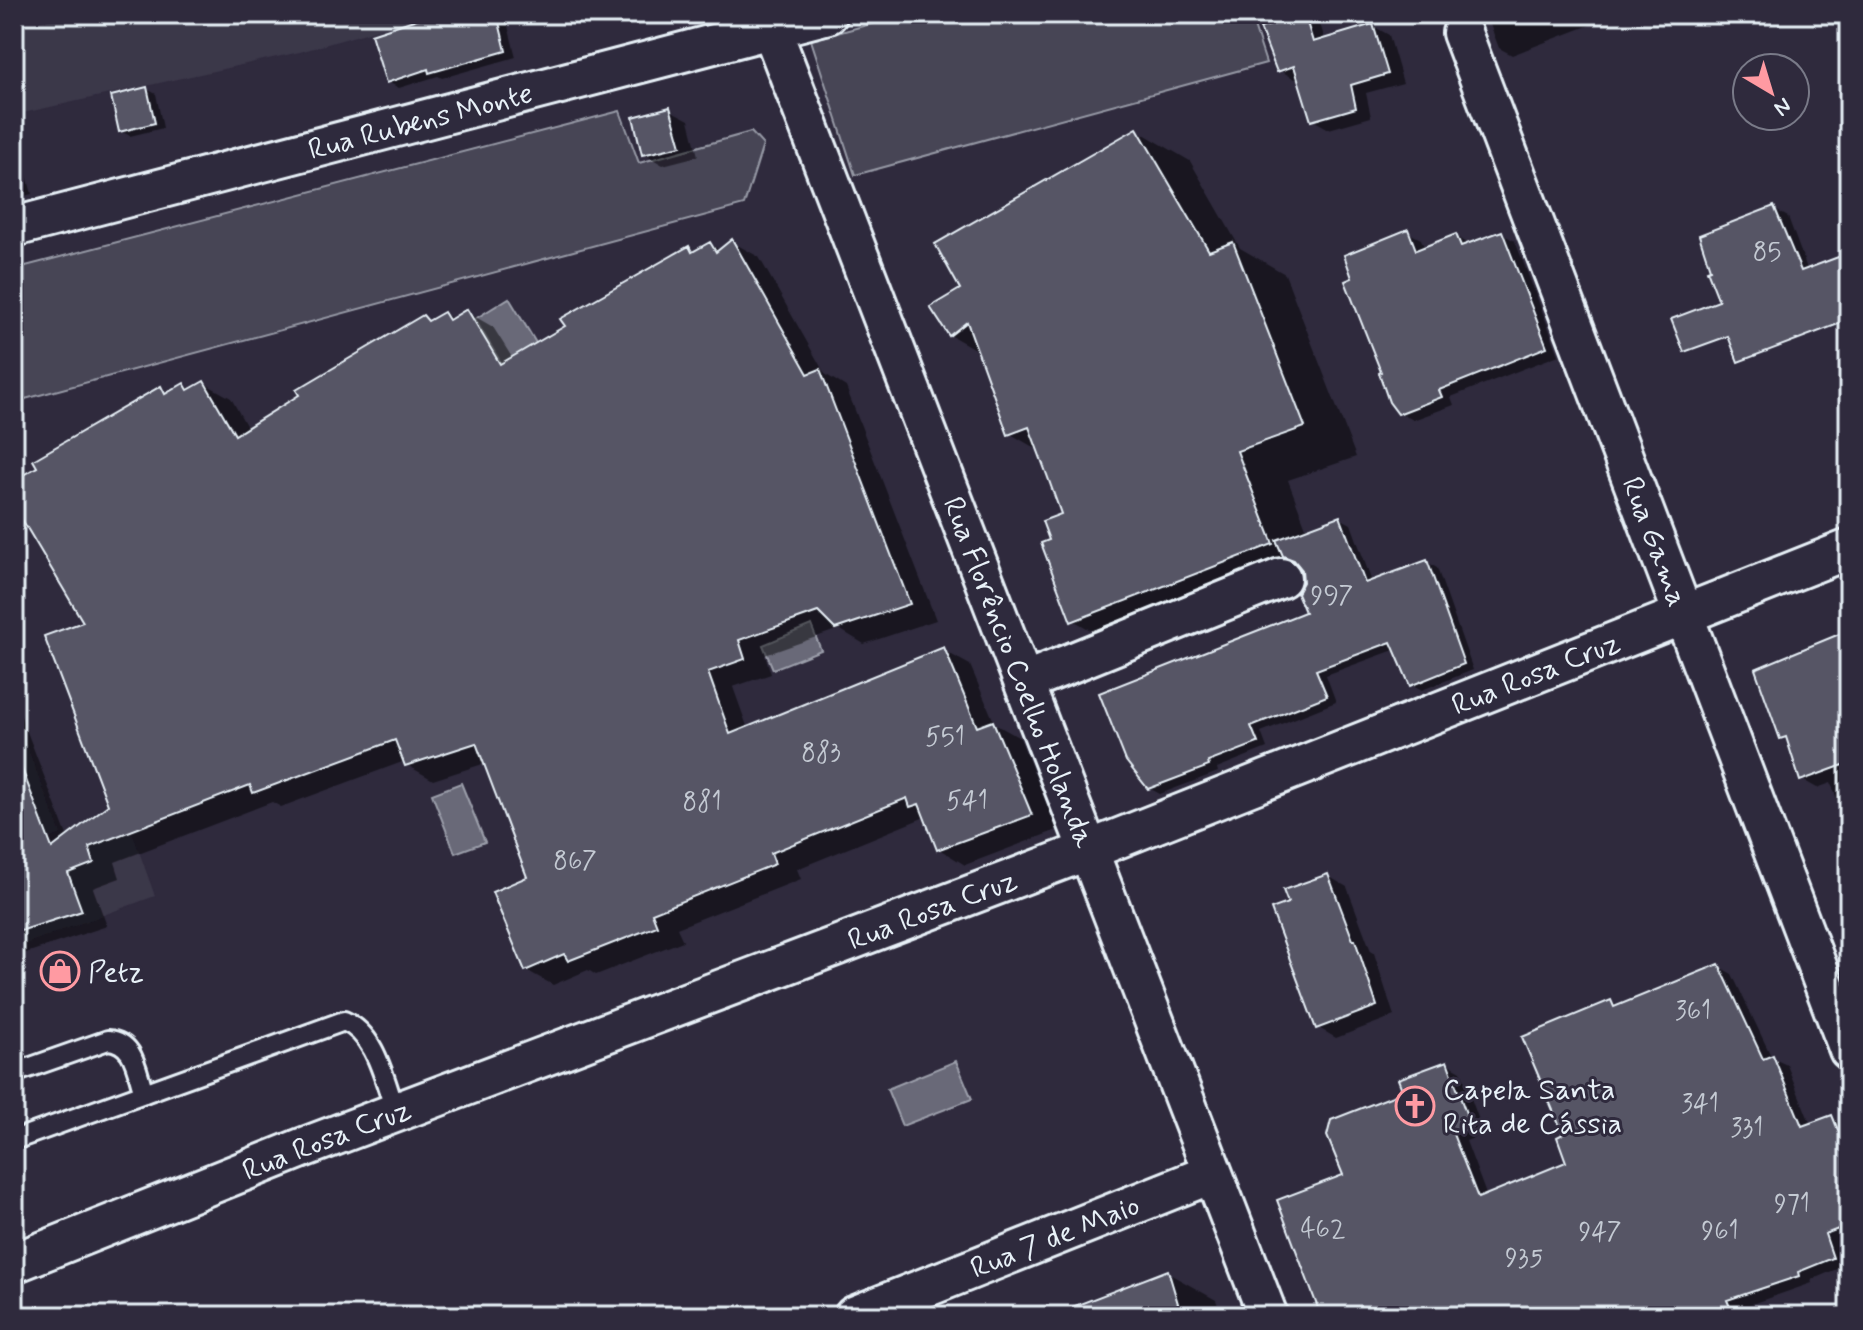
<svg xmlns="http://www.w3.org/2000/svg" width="1863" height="1330" font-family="Mynerve,sans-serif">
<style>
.built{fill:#3b3749}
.green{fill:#464455;stroke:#979aa6;stroke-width:2}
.water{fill:#696978;stroke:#9c9fab;stroke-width:2}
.shadow{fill:#0007}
.building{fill:#575565;stroke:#e8f1f8;stroke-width:2}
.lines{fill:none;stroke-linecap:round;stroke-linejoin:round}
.lane-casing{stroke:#e8f1f8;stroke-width:24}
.street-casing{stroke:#e8f1f8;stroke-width:44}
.lane{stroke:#2f2a3d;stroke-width:18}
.street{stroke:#2f2a3d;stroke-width:38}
.labels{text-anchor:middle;stroke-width:6;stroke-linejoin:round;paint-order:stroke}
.number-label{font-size:26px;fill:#c4cad3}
.street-label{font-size:30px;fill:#e8f1f8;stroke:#2f2a3d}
.poi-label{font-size:30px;fill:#e8f1f8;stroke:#2f2a3d;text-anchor:start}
</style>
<rect width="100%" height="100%" fill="#2f2a3d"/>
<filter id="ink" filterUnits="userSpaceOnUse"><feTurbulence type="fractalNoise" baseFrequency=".0125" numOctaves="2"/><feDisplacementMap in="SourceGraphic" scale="16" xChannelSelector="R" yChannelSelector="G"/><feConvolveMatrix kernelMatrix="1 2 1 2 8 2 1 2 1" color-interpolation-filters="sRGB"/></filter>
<g filter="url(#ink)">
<!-- built -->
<g class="built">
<polygon points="77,14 431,14 300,52 14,115 14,27"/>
<polygon points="14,714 61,834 14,853"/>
<polygon points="132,832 155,896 14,948 14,875"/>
</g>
<!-- green -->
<g class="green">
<polygon points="908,14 1250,14 1266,63 855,175 811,40"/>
<polygon points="620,111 639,163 751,132 763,145 744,205 14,402 14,269"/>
</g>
<!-- water -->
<g class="water">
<polygon points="509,298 539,348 505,369 475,319"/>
<polygon points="811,625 821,650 773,669 763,645"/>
<polygon points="461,783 485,842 455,853 432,794"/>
<polygon points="956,1061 972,1099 902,1126 887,1089"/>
</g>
<!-- shadow -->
<g class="shadow">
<polygon points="448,14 505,14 516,57 442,78 438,76 399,88 388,82"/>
<polygon points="1486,14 1619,14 1512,55 1499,48"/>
<polygon points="1305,18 1321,27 1325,40 1373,26 1389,35 1403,83 1366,93 1371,117 1329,129 1313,120 1300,78 1295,79 1279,70"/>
<polygon points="147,89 156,94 163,128 130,136 121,131"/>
<polygon points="670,110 689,120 698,156 663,165 644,154"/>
<polygon points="14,129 32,194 14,199"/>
<polygon points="1137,130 1190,161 1240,248 1285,274 1356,457 1288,480 1307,530 1340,518 1351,524 1372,582 1427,562 1437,568 1473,670 1422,690 1411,684 1397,649 1326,675 1336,702 1261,732 1267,748 1217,768 1218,772 1160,794 1149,788 1308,613 1305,581 1125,650 1073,620 1052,541 1063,515 1040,451 1009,433 980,352 950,335 963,290"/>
<polygon points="1774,209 1788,217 1819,301 1743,330"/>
<polygon points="1407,232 1421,239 1425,249 1456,236 1470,245 1502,234 1515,241 1559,355 1451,397 1454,405 1413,420 1399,412"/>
<polygon points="732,242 759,257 825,374 846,387 936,620 864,644 839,629 765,655 771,674 733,687 748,729 943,650 970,665 995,724 1020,738 1057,830 965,865 939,849 925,817 797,869 801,879 677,928 683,941 596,975 588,970 553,985 526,970 529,878 486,763 433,780 407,765 405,761 281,807 272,802 115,862 120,878 93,888 107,926 14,957 14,698 68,838 110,806 85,623 14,502 14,493 161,389 170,394 184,385 193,390 204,383 231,398 248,429 423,317 431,321 444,314 454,319 467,312 493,327 513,359 689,248 696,252 710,244 721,251"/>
<polygon points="1849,629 1849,816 1842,812 1831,783 1817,788 1801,779 1788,741 1782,737 1846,634 1845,631"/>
<polygon points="1328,876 1347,887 1371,951 1374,953 1394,1016 1336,1038 1317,1027 1291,904"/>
<polygon points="1718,966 1732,974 1772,1058 1787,1065 1811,1125 1832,1118 1845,1126 1849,1135 1849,1237 1838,1242 1846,1265 1811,1280 1812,1283 1740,1308 1743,1316 1326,1316 1345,1177 1406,1094 1447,1063 1461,1071 1484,1134 1466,1141 1487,1197 1569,1163 1565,1135 1611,1002 1620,1007"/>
<polygon points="1168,1273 1216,1300 1222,1316 1057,1316"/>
</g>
<!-- building -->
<g class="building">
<polygon points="432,14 497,14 506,51 429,73 428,69 386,83 371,34"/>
<polygon points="1305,16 1313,42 1373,24 1388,74 1351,85 1356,108 1311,121 1294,66 1277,72 1260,28"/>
<polygon points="147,87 155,123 119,132 111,96"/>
<polygon points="670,107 681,146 642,155 633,117"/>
<polygon points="1137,128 1209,251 1233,242 1305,427 1237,451 1273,544 1071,622 1041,543 1049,540 1042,521 1061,514 1047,475 1029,427 1008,435 967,322 949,336 930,307 960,289 935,244"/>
<polygon points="1774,206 1801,271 1849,253 1849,320 1738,362 1728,336 1684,352 1671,319 1719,301 1707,270 1710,269 1699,235"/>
<polygon points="1408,229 1416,250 1456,234 1461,246 1502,231 1547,347 1439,390 1442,397 1398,414 1389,402 1379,373 1381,372 1345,281 1352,278 1344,255"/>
<polygon points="732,239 808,374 820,369 910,604 835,629 818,612 739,640 745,659 708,672 730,734 944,647 977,727 993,721 1032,815 937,850 919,804 910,807 907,798 771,853 775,864 652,913 657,926 568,961 564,954 525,971 492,892 527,877 476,743 405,766 395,740 253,793 250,785 89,847 94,863 68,873 82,911 14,933 14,757 17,756 52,848 108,805 44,636 83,622 14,506 14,480 37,467 33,460 161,386 165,394 184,383 188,390 204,381 235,435 299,395 296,390 423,315 428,321 444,312 449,320 467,309 500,364 565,326 560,319 689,246 692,252 710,242 716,252"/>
<polygon points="1340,516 1365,583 1427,560 1464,664 1410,686 1391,642 1316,670 1327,696 1251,726 1258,743 1208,762 1209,766 1148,789 1126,761 1099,693 1305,612 1297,593 1303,582 1302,570 1294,560 1283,556 1276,540"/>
<polygon points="1849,630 1849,763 1800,781 1786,737 1780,739 1755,669"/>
<polygon points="1328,874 1353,940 1355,940 1377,1006 1316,1029 1271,909 1288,903 1283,890"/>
<polygon points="1719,964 1763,1059 1773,1055 1802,1126 1832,1115 1849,1157 1849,1225 1825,1234 1833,1258 1798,1272 1799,1276 1727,1300 1734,1316 1321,1316 1277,1200 1343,1175 1327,1136 1331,1120 1403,1092 1398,1079 1447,1061 1471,1127 1453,1134 1478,1198 1566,1162 1557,1137 1563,1134 1522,1037 1611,1000 1614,1007"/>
<polygon points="1168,1270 1179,1307 1158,1316 1060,1316 1059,1312"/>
</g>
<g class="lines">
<!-- lane casing -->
<g class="lane-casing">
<g id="lane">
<path d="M14 1073 108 1040C135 1042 136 1070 144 1093"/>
<path d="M14 1140 344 1021C377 1035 384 1081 396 1112"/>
</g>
</g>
<!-- street casing -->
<g class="street-casing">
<g id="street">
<path id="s1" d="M771 28 1268 1316"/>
<path id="s2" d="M1462 33 1849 1050"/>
<path id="s3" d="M14 227 828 14"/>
<polyline points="1024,682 1281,578"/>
<path id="s4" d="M14 1263 302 1148 1089 850 1849 549"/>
<path id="s5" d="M854 1316 1211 1174"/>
</g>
</g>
<!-- lane -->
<use href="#lane" class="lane"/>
<!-- street -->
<use href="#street" class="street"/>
</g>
</g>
<!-- icons -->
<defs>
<g id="shop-ring" transform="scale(2)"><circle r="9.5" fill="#2f2a3d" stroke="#ff9aa2" stroke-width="1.5"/><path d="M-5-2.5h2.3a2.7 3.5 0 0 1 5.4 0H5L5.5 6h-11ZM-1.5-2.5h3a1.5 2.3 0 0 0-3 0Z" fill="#ff9aa2"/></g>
<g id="church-ring" transform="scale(2)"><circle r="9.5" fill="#2f2a3d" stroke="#ff9aa2" stroke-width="1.5"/><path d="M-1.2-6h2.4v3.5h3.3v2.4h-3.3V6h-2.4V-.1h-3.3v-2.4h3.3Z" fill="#ff9aa2"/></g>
</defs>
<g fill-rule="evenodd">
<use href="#shop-ring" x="60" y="971"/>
<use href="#church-ring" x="1415" y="1106"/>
</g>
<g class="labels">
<!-- number labels -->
<g class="number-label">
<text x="1767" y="260">85</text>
<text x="1332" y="604">997</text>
<text x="945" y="745">551</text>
<text x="821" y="761">883</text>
<text x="967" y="809">541</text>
<text x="702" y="810">881</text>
<text x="575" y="869">867</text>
<text x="1693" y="1019">361</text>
<text x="1700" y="1112">341</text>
<text x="1747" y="1136">331</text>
<text x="1792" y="1212">971</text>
<text x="1323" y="1237">462</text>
<text x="1720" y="1239">961</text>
<text x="1600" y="1240">947</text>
<text x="1524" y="1266">935</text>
</g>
<!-- street labels -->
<g class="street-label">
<text dy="10" stroke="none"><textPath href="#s3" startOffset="420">Rua Rubens Monte</textPath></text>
<text dy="10" stroke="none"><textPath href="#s2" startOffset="544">Rua Gama</textPath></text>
<text dy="10" stroke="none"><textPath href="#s1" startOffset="690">Rua Florêncio Coelho Holanda</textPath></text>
<text dy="10" stroke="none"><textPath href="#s4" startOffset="1632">Rua Rosa Cruz</textPath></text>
<text dy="10" stroke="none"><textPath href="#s4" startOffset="984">Rua Rosa Cruz</textPath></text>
<text dy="10" stroke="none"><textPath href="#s4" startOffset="336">Rua Rosa Cruz</textPath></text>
<text dy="10" stroke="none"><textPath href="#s5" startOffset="216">Rua 7 de Maio</textPath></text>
</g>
<!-- poi labels -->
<g class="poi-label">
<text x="88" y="981">Petz</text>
<text x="1443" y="1099">Capela Santa<tspan x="1443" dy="34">Rita de Cássia</tspan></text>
</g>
</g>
<!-- margin -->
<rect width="1863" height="1330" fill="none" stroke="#2f2a3d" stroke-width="48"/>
<rect x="24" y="24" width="1815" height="1282" fill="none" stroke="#e8f1f8" stroke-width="3" filter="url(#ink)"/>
<!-- north arrow -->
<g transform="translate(1771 92) rotate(142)"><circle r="38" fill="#2f2a3d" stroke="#797a88" stroke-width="2"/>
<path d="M0-6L14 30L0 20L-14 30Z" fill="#ff9aa2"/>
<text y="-12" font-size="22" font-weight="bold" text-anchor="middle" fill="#e8f1f8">N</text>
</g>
</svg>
